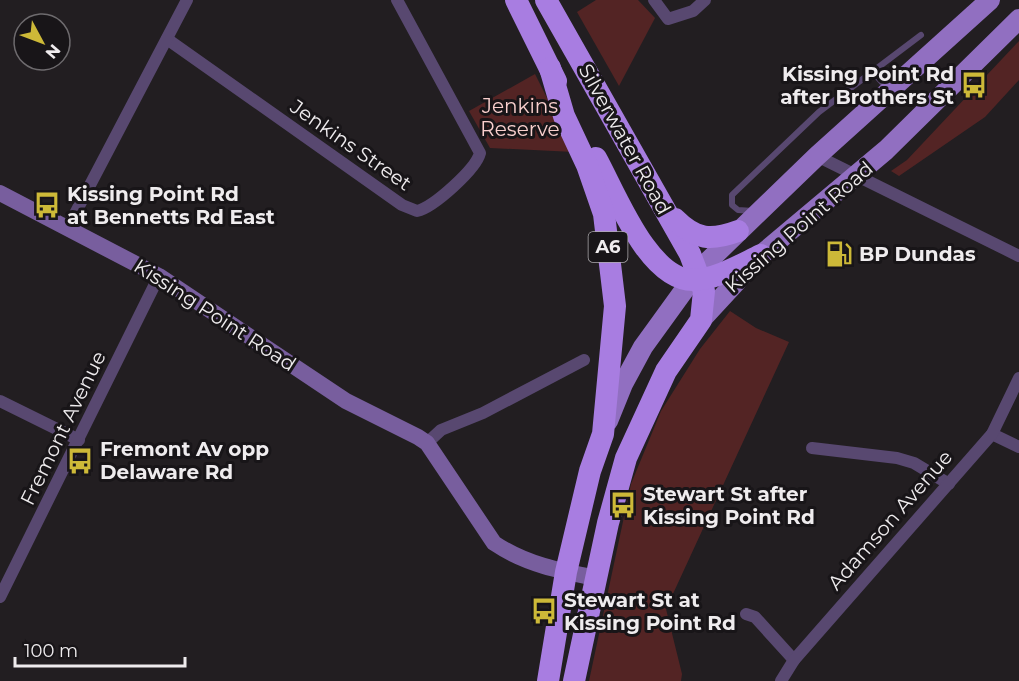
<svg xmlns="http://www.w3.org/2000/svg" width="1019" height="681" font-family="Montserrat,sans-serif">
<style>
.green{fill:#532424}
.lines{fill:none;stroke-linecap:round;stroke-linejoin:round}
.lane{stroke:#584870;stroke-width:6}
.street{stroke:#584870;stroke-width:12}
.secondary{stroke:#785e9e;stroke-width:16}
.primary{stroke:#916fc1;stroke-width:20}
.highway{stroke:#a87de1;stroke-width:22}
.labels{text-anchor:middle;stroke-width:6;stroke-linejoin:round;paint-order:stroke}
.shield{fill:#181518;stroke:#aeacae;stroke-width:1.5}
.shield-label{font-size:18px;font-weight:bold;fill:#efecee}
.poi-label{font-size:20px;font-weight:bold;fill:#efecee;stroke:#181518;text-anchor:start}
.park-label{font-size:20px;fill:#f9cfcd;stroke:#181518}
.street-label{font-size:20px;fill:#efecee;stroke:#181518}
</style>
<rect width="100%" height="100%" fill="#221e21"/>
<!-- green -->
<g class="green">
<polygon points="596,0 638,0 655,18 619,86 577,12"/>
<polygon points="1019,41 1019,80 985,117 899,176 891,171 907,160"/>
<polygon points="535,74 574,152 490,148 469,111"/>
<polygon points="730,311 756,328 789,342 666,609 682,674 681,681 589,681 631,484 661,411 700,349"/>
</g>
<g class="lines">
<!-- lane -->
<g class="lane">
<polyline points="871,70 887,88"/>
<polyline points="753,211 738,210 732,205 732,195 819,112 921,35"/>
</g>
<!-- street -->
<g class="street">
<polyline points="654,0 668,19 693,11 705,0"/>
<path d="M167 39 402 205 417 211C434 207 476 169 480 153L397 0"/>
<polyline points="817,156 1019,256"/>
<polyline points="68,227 187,0"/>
<polyline points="0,401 79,440"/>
<polyline points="992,434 1019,447"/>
<polyline points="427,443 441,430 483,413 584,360"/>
<polyline points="812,448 897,458 914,463 949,484"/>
<polyline points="0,597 159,276"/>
<polyline points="746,614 755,617 794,660"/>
<polyline points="781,681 794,660 992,434 1019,378"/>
</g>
<!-- secondary -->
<path class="secondary" d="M0 193 159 276 346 401 418 437 427 443 494 543C525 564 560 571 596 578"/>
<!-- primary -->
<g class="primary">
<polyline points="701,320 761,255 886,150 1019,19"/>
<polyline points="608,421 623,384 643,347 698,271 817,156 990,0"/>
</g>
<!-- highway -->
<g class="highway">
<polyline points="516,0 556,81"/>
<polyline points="546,0 690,254 704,291 701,320 666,371 626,458 608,523 574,681"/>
<path d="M596 158C615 192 648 280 693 280 717 279 740 265 761 255"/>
<path d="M675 219C696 240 711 241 738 231"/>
<polyline points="548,681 566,572 590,471 603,434 615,306 604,214 587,165 564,116 550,68"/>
</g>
</g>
<!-- icons -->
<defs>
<g id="bus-bare" transform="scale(2.07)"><path d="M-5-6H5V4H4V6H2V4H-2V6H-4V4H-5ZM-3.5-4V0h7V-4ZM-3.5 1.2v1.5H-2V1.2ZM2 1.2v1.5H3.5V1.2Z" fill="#cdb938" stroke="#181518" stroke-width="2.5" paint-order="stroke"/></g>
<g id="fuel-bare" transform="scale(2.07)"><path d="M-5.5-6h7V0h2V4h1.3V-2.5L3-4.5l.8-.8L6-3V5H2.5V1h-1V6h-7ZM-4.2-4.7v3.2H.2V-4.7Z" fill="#cdb938" stroke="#181518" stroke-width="2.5" paint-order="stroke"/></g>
</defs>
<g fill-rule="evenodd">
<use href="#bus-bare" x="974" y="85"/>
<use href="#bus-bare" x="47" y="205"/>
<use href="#fuel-bare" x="839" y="254"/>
<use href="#bus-bare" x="80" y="461"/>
<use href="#bus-bare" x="623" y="505"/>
<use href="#bus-bare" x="544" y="611"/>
</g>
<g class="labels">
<!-- shield labels -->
<rect class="shield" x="588.5" y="232" width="39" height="30" rx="4.5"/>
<g class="shield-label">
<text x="608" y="253">A6</text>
</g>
<!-- poi labels -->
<g class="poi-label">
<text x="954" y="81" text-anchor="end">Kissing Point Rd<tspan x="954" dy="23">after Brothers St</tspan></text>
<text x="67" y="201">Kissing Point Rd<tspan x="67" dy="23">at Bennetts Rd East</tspan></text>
<text x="859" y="261">BP Dundas</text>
<text x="100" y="456">Fremont Av opp<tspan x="100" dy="23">Delaware Rd</tspan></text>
<text x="643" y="501">Stewart St after<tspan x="643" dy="23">Kissing Point Rd</tspan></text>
<text x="564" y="607">Stewart St at<tspan x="564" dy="23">Kissing Point Rd</tspan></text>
</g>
<!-- park labels -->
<g class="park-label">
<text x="520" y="113">Jenkins<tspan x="520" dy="23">Reserve</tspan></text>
</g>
<!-- street labels -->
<g class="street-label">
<text transform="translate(625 139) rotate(61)" y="7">Silverwater Road</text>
<text transform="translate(351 145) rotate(35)" y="7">Jenkins Street</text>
<text transform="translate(799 227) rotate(-41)" y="7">Kissing Point Road</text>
<text transform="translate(215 315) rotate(33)" y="7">Kissing Point Road</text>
<text transform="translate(63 428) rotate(-64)" y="7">Fremont Avenue</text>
<text transform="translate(890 520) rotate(-49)" y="7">Adamson Avenue</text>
</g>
</g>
<!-- north arrow -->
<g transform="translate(42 42) rotate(131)"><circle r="28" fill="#181518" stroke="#6e6b6e" stroke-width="1.5"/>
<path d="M0-4.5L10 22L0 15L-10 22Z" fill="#cdb938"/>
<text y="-9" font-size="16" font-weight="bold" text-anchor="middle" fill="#efecee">N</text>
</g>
<!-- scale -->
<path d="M15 657v9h170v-9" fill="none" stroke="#efecee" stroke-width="3"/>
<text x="24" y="657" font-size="18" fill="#efecee" stroke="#181518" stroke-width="4.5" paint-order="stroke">100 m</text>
</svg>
